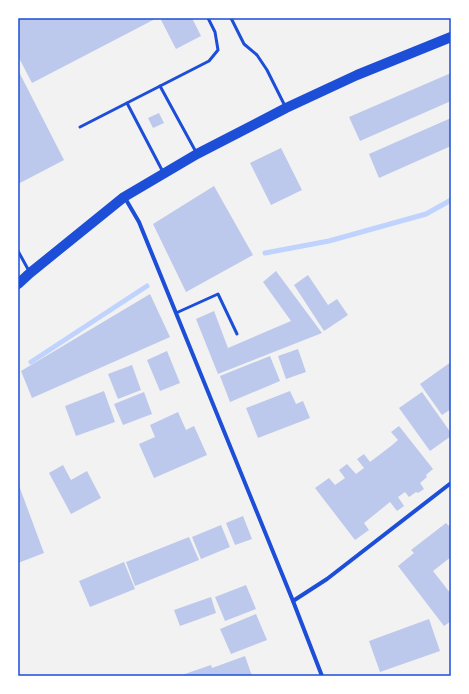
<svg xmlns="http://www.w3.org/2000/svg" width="469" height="694" font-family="Mulish,sans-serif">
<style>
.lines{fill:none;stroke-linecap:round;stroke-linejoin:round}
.stream{stroke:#bfd3fe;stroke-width:5}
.building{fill:#bdc9ec}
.service{stroke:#1d4ed8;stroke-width:3}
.minor{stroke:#1d4ed8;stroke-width:4}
.primary{stroke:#1d4ed8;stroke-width:10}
.neatline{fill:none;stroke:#1d4ed8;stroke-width:1.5}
</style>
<rect width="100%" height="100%" fill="#f2f2f2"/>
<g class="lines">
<!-- stream -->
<g class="stream">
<polyline points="265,253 329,241 426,214 451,200"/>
<polyline points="31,362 147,286"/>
</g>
</g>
<!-- building -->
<g class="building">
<polygon points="18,18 157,18 32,83 18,56"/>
<polygon points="160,18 192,18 201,36 176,49"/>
<polygon points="18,70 64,160 18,184"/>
<polygon points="451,73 451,101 360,141 349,117"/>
<polygon points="159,113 164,123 153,128 148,118"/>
<polygon points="451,118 451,146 379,178 369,154"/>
<polygon points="281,148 302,190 271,205 250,163"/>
<polygon points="214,186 253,255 186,292 153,224"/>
<polygon points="276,271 322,333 218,374 196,319 214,311 228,348 291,321 263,282"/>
<polygon points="308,275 328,305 337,299 348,315 324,331 294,285"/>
<polygon points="150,294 170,337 32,398 21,371"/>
<polygon points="298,349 306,372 286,379 278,356"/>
<polygon points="167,351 180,383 160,391 147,360"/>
<polygon points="270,356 280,381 230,402 220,376"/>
<polygon points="451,362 451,409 442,415 420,384"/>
<polygon points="132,365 141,390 118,399 108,374"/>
<polygon points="104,391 115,422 76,436 65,406"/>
<polygon points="290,391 296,404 303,401 310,418 258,438 246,408"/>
<polygon points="144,392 152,414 123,425 114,404"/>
<polygon points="422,392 451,433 451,436 430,451 399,408"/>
<polygon points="178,412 186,430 194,426 207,455 154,478 139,444 155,437 150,425"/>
<polygon points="399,426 433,469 426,475 427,477 420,483 424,489 418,493 416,492 409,497 405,492 398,497 404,506 397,511 390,502 364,523 369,530 355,540 315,488 329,478 335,485 345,478 339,470 347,464 356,474 364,468 357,459 364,454 370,462 391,446 398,440 391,432"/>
<polygon points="63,465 71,480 87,471 101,498 71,514 49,473"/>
<polygon points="18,483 44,553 18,563"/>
<polygon points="243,516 252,539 235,545 226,523"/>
<polygon points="446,523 449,526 451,524 451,557 433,571 451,594 451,621 444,626 398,566 414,553 411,550"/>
<polygon points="221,525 230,547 201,559 192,537"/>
<polygon points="189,537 199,560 135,586 126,562"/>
<polygon points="124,562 135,589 90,607 79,581"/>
<polygon points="246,585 256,609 225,621 215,597"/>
<polygon points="211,597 216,613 180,626 174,610"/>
<polygon points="256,614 267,640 231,654 220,629"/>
<polygon points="429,619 440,651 380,672 369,641"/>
<polygon points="245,656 252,676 179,676 211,665 212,668"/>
</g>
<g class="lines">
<!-- service -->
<g class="service">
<polyline points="231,18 244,44 257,55 267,70 285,106"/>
<polyline points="160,86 196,152"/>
<polyline points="127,103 163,172"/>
<polyline points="80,127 209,61 218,50 215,32 208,18"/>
<polyline points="18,251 29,271"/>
<polyline points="176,313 218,294 237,334"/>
</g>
<!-- minor -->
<g class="minor">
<polyline points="125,198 139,222 293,601 322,676"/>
<polyline points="293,601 327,579 451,483"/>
</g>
<!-- primary -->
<polyline class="primary" points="18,284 30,273 124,197 197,154 286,108 357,75 451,37"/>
</g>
<!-- border -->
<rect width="469" height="694" fill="none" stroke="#ffffff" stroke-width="38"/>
<rect x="19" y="19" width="431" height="656" class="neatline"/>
</svg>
